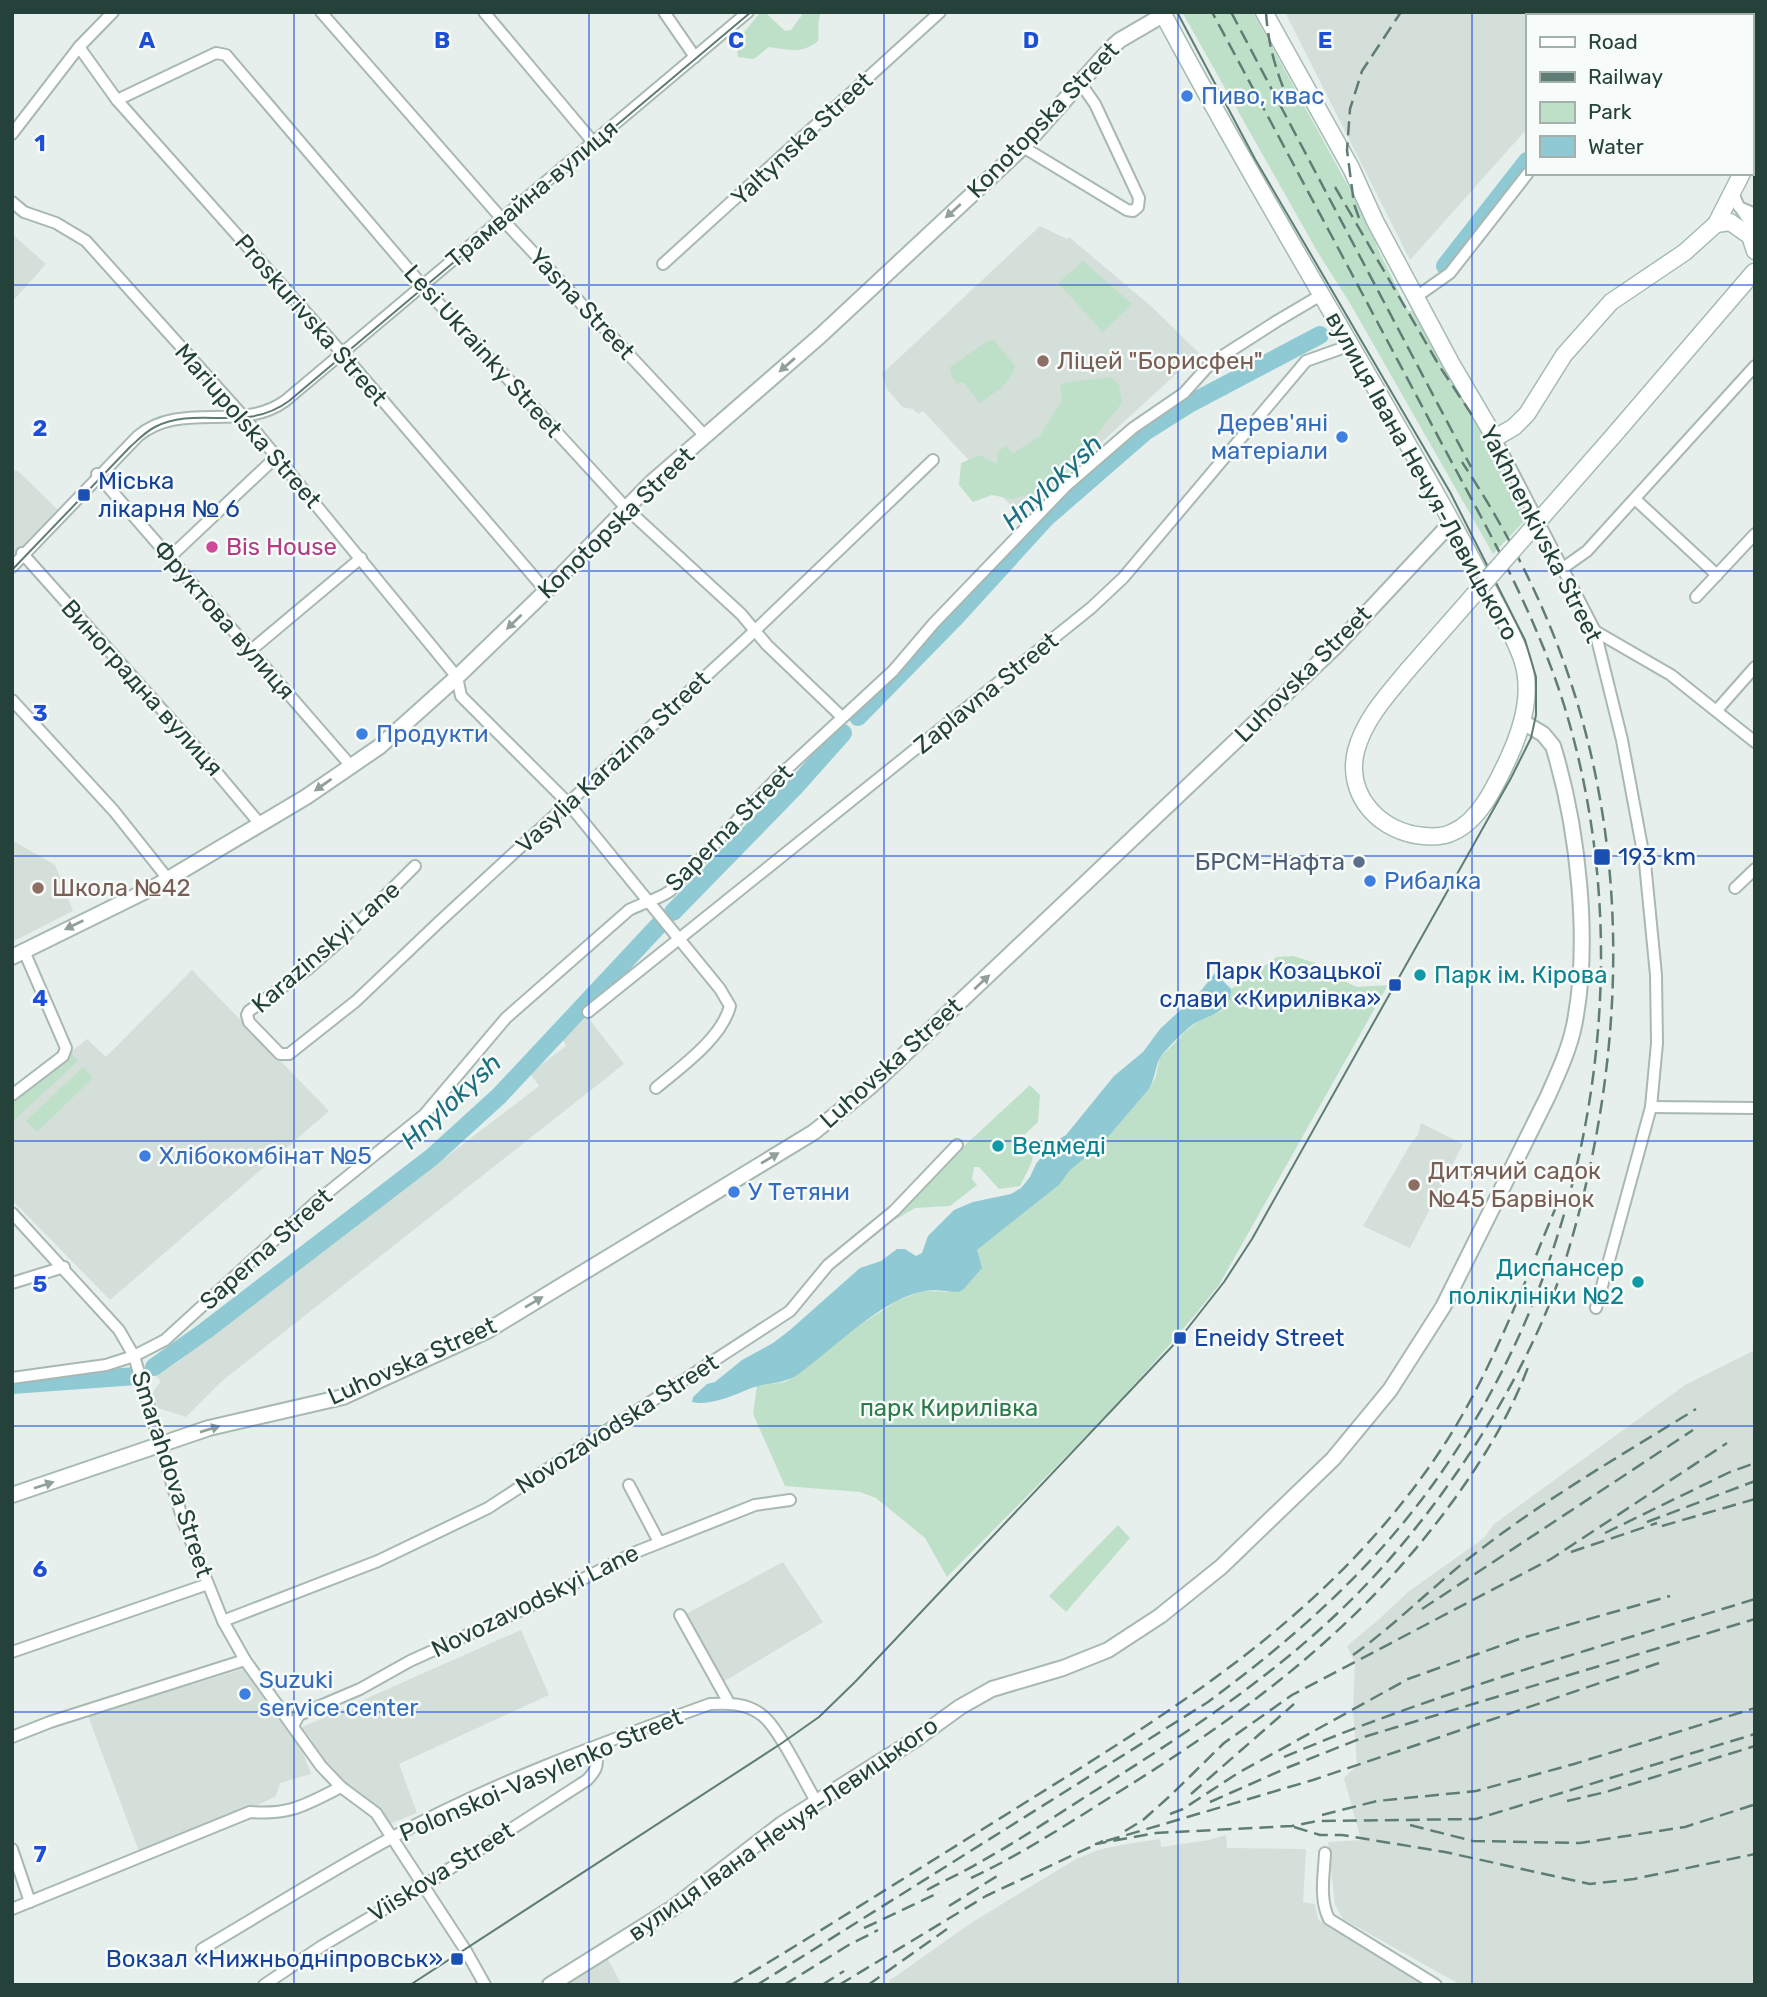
<svg xmlns="http://www.w3.org/2000/svg" width="1767" height="1997" font-family="Rubik,sans-serif">
<style>
.built{fill:#d4dfda}
.green{fill:#bfe0c8}
.water{fill:#8ec9d4}
.lines{fill:none;stroke-linecap:round;stroke-linejoin:round}
.river{stroke:#8ec9d4;stroke-width:18}
.minor-casing{stroke:#a8b8b2;stroke-width:14}
.tertiary-casing{stroke:#a8b8b2;stroke-width:18}
.secondary-casing{stroke:#a4bbb3;stroke-width:19}
.minor{stroke:#fff;stroke-width:10}
.tertiary{stroke:#fff;stroke-width:14}
.secondary{stroke:#fff;stroke-width:16}
.tram{stroke:#5f7d75;stroke-width:2}
.rail{stroke:#5f7d75;stroke-width:2.5;stroke-dasharray:14 7;stroke-linecap:butt}
.secondary-bridge-casing{stroke:#a4bbb3;stroke-width:19;stroke-linecap:butt}
.secondary-bridge{stroke:#fff;stroke-width:16}
.oneway{fill:#92a09c}
.grid{fill:none;stroke:#1d4ed8;stroke-width:2;stroke-opacity:0.55}
.shop-dot{fill:#3f7fe0;stroke:#f7fbf9;stroke-width:2.5}
.education-dot{fill:#8d6e63;stroke:#f7fbf9;stroke-width:2.5}
.transit-dot{fill:#1a4fb4;stroke:#f7fbf9;stroke-width:2.5}
.hotel-dot{fill:#d1479c;stroke:#f7fbf9;stroke-width:2.5}
.service-dot{fill:#5c6f8a;stroke:#f7fbf9;stroke-width:2.5}
.culture-dot{fill:#0f9aa8;stroke:#f7fbf9;stroke-width:2.5}
.labels{text-anchor:middle;stroke-width:5;stroke-linejoin:round;paint-order:stroke}
.shop-label{font-size:24px;fill:#366cbe;stroke:#f7fbf9;text-anchor:start}
.street-label{font-size:24px;fill:#24423a;stroke:#f7fbf9}
.education-label{font-size:24px;fill:#785e54;stroke:#f7fbf9;text-anchor:start}
.transit-label{font-size:24px;fill:#164399;stroke:#f7fbf9;text-anchor:start}
.hotel-label{font-size:24px;fill:#b23c85;stroke:#f7fbf9;text-anchor:start}
.service-label{font-size:24px;fill:#4e5e75;stroke:#f7fbf9;text-anchor:end}
.culture-label{font-size:24px;fill:#0d838f;stroke:#f7fbf9;text-anchor:start}
.park-label{font-size:24px;fill:#2d7a4b;stroke:#f7fbf9}
.water-label{font-size:26px;font-style:italic;fill:#1c6f80;stroke:#f7fbf9}
.grid-label{font-size:23px;text-anchor:middle;font-weight:bold;fill:#1d4ed8;stroke:#f7fbf9;stroke-width:5;stroke-linejoin:round;paint-order:stroke}
</style>
<rect width="100%" height="100%" fill="#e6efeb"/>
<!-- built -->
<g class="built">
<polygon points="1285,12 1632,12 1628,16 1527,16 1527,129 1410,260"/>
<polygon points="1040,226 1067,239 1069,237 1152,307 1199,353 1034,504 1026,500 1015,510 923,411 918,414 913,409 902,407 887,389 882,374"/>
<polygon points="12,234 46,264 12,302"/>
<polygon points="12,470 18,471 58,510 12,558"/>
<polygon points="12,840 55,865 73,911 12,942"/>
<polygon points="192,970 329,1111 110,1300 12,1200 12,1099 87,1039 106,1057"/>
<polygon points="587,1016 624,1064 222,1381 186,1417 158,1408 152,1393 161,1381 156,1376 176,1363 539,1086 530,1073 566,1046 562,1038"/>
<polygon points="1421,1123 1463,1144 1410,1248 1363,1226 1410,1145 1418,1135"/>
<polygon points="1755,1350 1755,1985 1461,1985 1343,1919 1335,1905 1328,1842 1361,1840 1344,1778 1357,1765 1353,1709 1355,1663 1347,1646 1377,1621 1408,1592 1484,1538 1494,1524 1685,1385"/>
<polygon points="783,1562 823,1622 723,1682 684,1615"/>
<polygon points="521,1630 549,1695 399,1764 417,1813 387,1825 342,1785 302,1727"/>
<polygon points="243,1669 300,1745 311,1774 280,1783 276,1796 258,1805 140,1854 88,1716"/>
<polygon points="1226,1835 1227,1848 1306,1849 1303,1902 1315,1904 1318,1919 1330,1928 1432,1985 891,1985 889,1981 971,1923 1076,1859 1098,1850 1121,1845 1160,1839 1161,1847 1209,1840"/>
<polygon points="605,1954 622,1985 554,1985"/>
</g>
<!-- green -->
<g class="green">
<path d="M800 12H821C816 27 820 27 818 41 803 54 788 50 769 47L754 59 738 57 736 42 759 14 766 13 785 31 791 30 802 15Z"/>
<polygon points="1182,12 1253,12 1372,230 1377,247 1408,311 1417,311 1527,518 1493,554 1351,305 1317,251"/>
<polygon points="1083,261 1132,304 1103,332 1058,283"/>
<path d="M994 340 1015 366C1012 382 993 394 980 403L964 383H957L952 377 950 367 988 341Z"/>
<polygon points="1110,377 1119,384 1122,403 1099,432 1032,494 1011,499 992,495 973,502 959,485 961,463 980,455 997,464 998,451 1006,446 1013,453 1039,437 1062,400 1060,386 1063,383"/>
<path d="M1293 956 1315 963 1324 972 1357 987 1388 985 1219 1285C1137 1390 1040 1482 947 1577L925 1538 876 1498 860 1492 785 1486 753 1414 757 1386 785 1382 800 1373 846 1334 897 1301 922 1291 957 1292 977 1250 1059 1185 1069 1170 1103 1143 1149 1089 1155 1079 1160 1058 1185 1032 1205 1016 1222 1011 1231 995V989L1277 957Z"/>
<polygon points="71,1053 78,1061 12,1122 12,1099"/>
<polygon points="83,1067 93,1078 37,1132 26,1121"/>
<polygon points="1030,1085 1040,1095 1038,1122 1020,1139 1034,1152 1031,1164 1020,1186 999,1189 979,1167 974,1167 972,1179 977,1185 950,1206 915,1208 895,1220 962,1148"/>
<polygon points="1118,1525 1130,1538 1066,1612 1049,1596"/>
</g>
<!-- water -->
<path class="water" d="M1215 973 1231 989C1232 1014 1206 1014 1191 1026 1181 1034 1167 1048 1160 1058 1155 1067 1155 1079 1149 1089L1103 1143 1070 1170 1059 1185 977 1250 982 1268 963 1290 958 1292C947 1292 936 1289 925 1291 883 1298 834 1348 800 1373 785 1385 766 1382 749 1389 732 1396 710 1406 692 1402L693 1397 707 1384 715 1382 742 1360 773 1343 790 1330 860 1268 881 1261 897 1249H905L916 1256 922 1253 928 1236 954 1210 973 1202 1011 1194 1021 1188 1030 1177 1036 1164 1052 1143 1066 1135 1114 1076 1143 1052 1160 1029 1200 992Z"/>
<g class="lines">
<!-- river -->
<g class="river">
<polyline points="1644,16 1647,12"/>
<polyline points="1445,266 1527,161"/>
<polyline points="858,717 955,618 1046,518 1145,432 1191,403 1320,335"/>
<polyline points="673,912 795,787 843,733"/>
<polyline points="154,1367 205,1331 432,1157 499,1096 660,924"/>
<polyline points="12,1385 136,1376"/>
</g>
<!-- minor casing -->
<g class="minor-casing">
<g id="minor">
<polyline points="321,12 502,219 706,437"/>
<polyline points="484,12 593,142"/>
<polyline points="664,12 695,57"/>
<polyline points="1652,16 1655,12"/>
<polyline points="79,47 117,100 342,353 546,591"/>
<polyline points="117,100 216,53 226,55 421,284 627,509 741,614 767,645 842,717"/>
<polyline points="12,134 79,47 113,12"/>
<polyline points="1023,147 1127,210 1133,211 1138,207 1139,198 1095,104 1081,84"/>
<polyline points="1733,193 1739,207 1755,214"/>
<path d="M12 202 24 212 56 223 86 241 243 416 457 677 461 696 568 803 720 989 730 1006C722 1038 681 1067 656 1088"/>
<polyline points="1741,209 1755,230"/>
<polyline points="663,264 940,12"/>
<polyline points="1416,297 1450,273 1528,173"/>
<polyline points="1495,438 1595,631 1622,740 1645,863 1656,975 1657,1043 1651,1107 1596,1308"/>
<polyline points="97,474 351,766"/>
<polyline points="1635,499 1717,575"/>
<polyline points="22,553 197,749 260,824"/>
<polyline points="170,557 276,457"/>
<path d="M12 567 138 436C181 400 241 433 285 401L748 12"/>
<polyline points="1563,568 1587,551 1755,366"/>
<polyline points="1696,597 1755,534"/>
<polyline points="1595,631 1671,675 1755,742"/>
<polyline points="250,651 361,558"/>
<polyline points="12,700 114,811 168,879"/>
<polyline points="1717,710 1755,667"/>
<polyline points="415,866 342,939 308,969 249,1011 247,1015 249,1022 280,1054 289,1054 356,1001 439,922 744,641 933,460"/>
<polyline points="1735,888 1755,869"/>
<polyline points="588,1012 1091,608 1123,578 1306,361 1351,345"/>
<polyline points="12,1095 63,1056 66,1048 24,951"/>
<polyline points="1651,1107 1755,1108"/>
<polyline points="12,1213 119,1330 134,1356 184,1524 223,1621 245,1660 321,1766 341,1787 376,1813 466,1951 485,1985"/>
<polyline points="12,1283 64,1267"/>
<path d="M12 1378 106 1365 134 1356 165 1340 316 1202 424 1115 506 1018 629 910C642 903 657 900 670 891L777 778 893 671 934 623 1066 486 1133 428 1184 393 1210 364 1277 321 1321 295"/>
<polyline points="629,1485 659,1542"/>
<polyline points="680,1615 729,1703"/>
<polyline points="223,1621 378,1561 488,1508 790,1311 828,1265 894,1211 957,1145"/>
<polyline points="12,1652 208,1584"/>
<polyline points="293,1726 299,1715 360,1689 410,1661 522,1610 636,1552 755,1505 790,1500"/>
<polyline points="12,1737 50,1722 245,1660"/>
<polyline points="12,1849 30,1902"/>
<path d="M1325 1853C1324 1875 1319 1899 1329 1919L1436 1985"/>
<path d="M12 1909 250 1812C291 1815 305 1805 341 1787"/>
<path d="M202 1949C265 1912 327 1873 391 1838 491 1783 602 1743 710 1704 728 1703 748 1703 763 1716 779 1729 804 1781 816 1801"/>
<path d="M264 1985 322 1946 423 1886 587 1780C598 1769 599 1763 594 1748"/>
</g>
</g>
<!-- tertiary casing -->
<g class="tertiary-casing">
<g id="tertiary">
<polyline points="12,957 158,885 306,797 379,747 457,677 546,591 651,483 820,336 1023,147 1111,48 1120,40 1163,15"/>
<polyline points="12,1495 209,1428 343,1397 487,1331 814,1132 871,1086 1334,648 1452,522"/>
<path d="M550 1985 673 1908 782 1824 916 1739 960 1707 992 1689 1063 1668 1108 1650 1160 1616 1221 1567 1333 1459 1390 1390 1443 1307 1548 1096C1558 1073 1569 1050 1574 1026 1591 942 1578 827 1553 746L1543 734 1523 722"/>
</g>
</g>
<!-- secondary casing -->
<g class="secondary-casing">
<g id="secondary">
<path d="M1162 12C1241 160 1327 303 1410 448 1436 493 1461 538 1485 584 1498 608 1513 633 1522 659 1533 692 1523 726 1509 757 1497 782 1481 820 1453 832 1444 837 1434 837 1424 836 1381 833 1345 796 1356 751 1364 720 1387 695 1407 671"/>
<polyline points="1264,12 1351,168 1375,221 1451,363 1495,438 1514,427 1527,414 1564,355 1611,302 1685,252 1716,224 1742,173"/>
<polyline points="1751,156 1755,150"/>
<polyline points="1716,224 1730,222 1750,236 1755,251"/>
<polyline points="1614,435 1754,272"/>
</g>
</g>
<!-- minor -->
<use href="#minor" class="minor"/>
<!-- tertiary -->
<use href="#tertiary" class="tertiary"/>
<!-- secondary -->
<use href="#secondary" class="secondary"/>
<!-- tram -->
<g class="tram">
<path d="M12 570 130 447C138 440 145 432 155 427 198 405 244 434 289 401L751 12"/>
<polyline points="410,1985 782,1743 819,1717 855,1682 1180,1338 1224,1282 1252,1239 1511,778 1531,738 1536,715 1536,677 1525,640 1450,492 1255,159 1177,12"/>
</g>
<!-- rail -->
<g class="rail">
<polyline points="1231,12 1471,467"/>
<path d="M1266 12C1268 46 1277 75 1291 106"/>
<polyline points="1335,187 1440,367 1474,418"/>
<polyline points="1359,218 1354,204 1347,150 1350,109 1362,71 1401,12"/>
<polyline points="1647,1522 1755,1481"/>
<polyline points="1662,1526 1755,1499"/>
<polyline points="1605,1533 1730,1472 1755,1463"/>
<polyline points="1571,1552 1657,1523"/>
<polyline points="1422,1609 1693,1430"/>
<path d="M1353 1655C1399 1622 1439 1580 1485 1546 1552 1495 1625 1453 1696 1409"/>
<polyline points="1659,1663 1313,1780 1096,1844 1156,1833 1292,1826 1317,1821 1476,1819 1755,1734"/>
<path d="M1284 1757C1436 1692 1597 1648 1755 1599"/>
<polyline points="1191,1794 1294,1704"/>
<polyline points="1567,1801 1606,1792 1755,1746"/>
<polyline points="1210,1802 1289,1767 1367,1736 1755,1619"/>
<polyline points="1170,1814 1183,1809 1238,1773 1408,1679 1522,1638 1670,1596"/>
<polyline points="1322,1815 1377,1801 1476,1791 1574,1764 1755,1708"/>
<polyline points="1410,1825 1473,1841 1580,1843 1685,1827 1753,1805"/>
<polyline points="1294,1827 1320,1835 1342,1835 1445,1852 1590,1884 1634,1879 1755,1854"/>
<polyline points="1125,1831 1143,1820 1171,1795 1224,1743 1292,1695 1551,1559 1727,1443"/>
<path d="M971 1878C1022 1854 1069 1823 1117 1793 1246 1713 1359 1629 1450 1505 1483 1460 1511 1414 1530 1362"/>
<path d="M927 1890C945 1880 964 1872 982 1861 1025 1837 1067 1808 1109 1782 1199 1725 1286 1667 1361 1590 1446 1503 1531 1372 1567 1255 1627 1058 1633 844 1559 649 1534 583 1501 521 1462 462"/>
<polyline points="949,1906 1002,1873"/>
<polyline points="864,1928 940,1892"/>
<path d="M731 1985C826 1928 920 1868 1015 1809 1175 1709 1324 1619 1434 1460 1488 1382 1520 1293 1556 1207"/>
<path d="M757 1985 1208 1702C1278 1650 1343 1595 1399 1528 1585 1305 1649 981 1564 705 1533 606 1481 518 1433 427 1360 289 1286 150 1212 12"/>
<polyline points="784,1985 847,1946 878,1930"/>
<polyline points="822,1985 844,1971"/>
<polyline points="839,1985 986,1896 1103,1841"/>
<polyline points="868,1985 947,1929"/>
</g>
<!-- secondary-bridge casing -->
<g class="secondary-bridge-casing">
<polyline id="secondary-bridge" points="1407,671 1614,435"/>
</g>
<!-- secondary-bridge -->
<use href="#secondary-bridge" class="secondary-bridge"/>
</g>
<!-- one-way arrows -->
<defs><path id="oneway-solid" d="M-6-.8H1V-3.2L6.5 0L1 3.2V.8H-6Z" transform="scale(1.75)"/></defs>
<g class="oneway">
<use href="#oneway-solid" transform="translate(953 211) rotate(138)"/>
<use href="#oneway-solid" transform="translate(787 365) rotate(139)"/>
<use href="#oneway-solid" transform="translate(514 622) rotate(136)"/>
<use href="#oneway-solid" transform="translate(323 785) rotate(145)"/>
<use href="#oneway-solid" transform="translate(74 925) rotate(154)"/>
<use href="#oneway-solid" transform="translate(982 982) rotate(-43)"/>
<use href="#oneway-solid" transform="translate(770 1158) rotate(-31)"/>
<use href="#oneway-solid" transform="translate(534 1302) rotate(-31)"/>
<use href="#oneway-solid" transform="translate(210 1429) rotate(-17)"/>
<use href="#oneway-solid" transform="translate(44 1485) rotate(-18)"/>
</g>
<!-- grid -->
<path class="grid" d="M294 12V1985M589 12V1985M884 12V1985M1178 12V1985M1472 12V1985M12 285H1755M12 571H1755M12 856H1755M12 1141H1755M12 1426H1755M12 1712H1755"/>
<!-- markers -->
<g class="shop-dot">
<circle cx="1187" cy="96" r="7"/>
<circle cx="1342" cy="437" r="7"/>
<circle cx="362" cy="734" r="7"/>
<circle cx="1370" cy="881" r="7"/>
<circle cx="145" cy="1156" r="7"/>
<circle cx="734" cy="1192" r="7"/>
<circle cx="245" cy="1694" r="7"/>
</g>
<g class="education-dot">
<circle cx="1043" cy="361" r="7"/>
<circle cx="38" cy="888" r="7"/>
<circle cx="1414" cy="1185" r="7"/>
</g>
<g class="transit-dot">
<rect x="77" y="488" width="14" height="14" rx="3.5"/>
<rect x="1593" y="848" width="18" height="18" rx="3.5"/>
<rect x="1388" y="978" width="14" height="14" rx="3.5"/>
<rect x="1173" y="1331" width="14" height="14" rx="3.5"/>
<rect x="450" y="1952" width="14" height="14" rx="3.5"/>
</g>
<circle class="hotel-dot" cx="212" cy="547" r="7"/>
<circle class="service-dot" cx="1359" cy="862" r="7"/>
<g class="culture-dot">
<circle cx="1420" cy="975" r="7"/>
<circle cx="998" cy="1146" r="7"/>
<circle cx="1638" cy="1282" r="7"/>
</g>
<g class="labels">
<!-- shop labels -->
<g class="shop-label">
<text x="1201" y="104">Пиво, квас</text>
<text x="1328" y="431" text-anchor="end">Дерев'янi<tspan x="1328" dy="28">матерiали</tspan></text>
<text x="376" y="742">Продукти</text>
<text x="1384" y="889">Рибалка</text>
<text x="159" y="1164">Хлібокомбінат №5</text>
<text x="748" y="1200">У Тетяни</text>
<text x="259" y="1688">Suzuki<tspan x="259" dy="28">service center</tspan></text>
</g>
<!-- street labels -->
<g class="street-label">
<text transform="translate(1043 120) rotate(-46)" y="8">Konotopska Street</text>
<text transform="translate(802 139) rotate(-43)" y="8">Yaltynska Street</text>
<text transform="translate(532 194) rotate(-40)" y="8">Трамвайна вулиця</text>
<text transform="translate(582 304) rotate(47)" y="8">Yasna Street</text>
<text transform="translate(311 320) rotate(49)" y="8">Proskurivska Street</text>
<text transform="translate(483 351) rotate(48)" y="8">Lesi Ukrainky Street</text>
<text transform="translate(248 426) rotate(49)" y="8">Mariupolska Street</text>
<text transform="translate(1422 476) rotate(61)" y="8">вулиця Івана Нечуя-Левицького</text>
<text transform="translate(616 523) rotate(-44)" y="8">Konotopska Street</text>
<text transform="translate(1541 534) rotate(63)" y="8">Yakhnenkivska Street</text>
<text transform="translate(224 620) rotate(49)" y="8">Фруктова вулиця</text>
<text transform="translate(1303 674) rotate(-45)" y="8">Luhovska Street</text>
<text transform="translate(142 688) rotate(48)" y="8">Виноградна вулиця</text>
<text transform="translate(986 693) rotate(-39)" y="8">Zaplavna Street</text>
<text transform="translate(613 762) rotate(-43)" y="8">Vasylia Karazina Street</text>
<text transform="translate(729 828) rotate(-45)" y="8">Saperna Street</text>
<text transform="translate(326 947) rotate(-41)" y="8">Karazinskyi Lane</text>
<text transform="translate(891 1063) rotate(-42)" y="8">Luhovska Street</text>
<text transform="translate(266 1249) rotate(-42)" y="8">Saperna Street</text>
<text transform="translate(412 1361) rotate(-24)" y="8">Luhovska Street</text>
<text transform="translate(617 1424) rotate(-33)" y="8">Novozavodska Street</text>
<text transform="translate(172 1474) rotate(72)" y="8">Smarahdova Street</text>
<text transform="translate(535 1601) rotate(-26)" y="8">Novozavodskyi Lane</text>
<text transform="translate(541 1775) rotate(-23)" y="8">Polonskoi-Vasylenko Street</text>
<text transform="translate(783 1829) rotate(-35)" y="8">вулиця Івана Нечуя-Левицького</text>
<text transform="translate(441 1872) rotate(-32)" y="8">Viiskova Street</text>
</g>
<!-- education labels -->
<g class="education-label">
<text x="1057" y="369">Ліцей "Борисфен"</text>
<text x="52" y="896">Школа №42</text>
<text x="1428" y="1179">Дитячий садок<tspan x="1428" dy="28">№45 Барвінок</tspan></text>
</g>
<!-- transit labels -->
<g class="transit-label">
<text x="98" y="489">Міська<tspan x="98" dy="28">лікарня № 6</tspan></text>
<text x="1618" y="865">193 km</text>
<text x="1381" y="979" text-anchor="end">Парк Козацької<tspan x="1381" dy="28">слави «Кирилівка»</tspan></text>
<text x="1194" y="1346">Eneidy Street</text>
<text x="443" y="1967" text-anchor="end">Вокзал «Нижньодніпровськ»</text>
</g>
<!-- hotel labels -->
<g class="hotel-label">
<text x="226" y="555">Bis House</text>
</g>
<!-- service labels -->
<g class="service-label">
<text x="1345" y="870">БРСМ-Нафта</text>
</g>
<!-- culture labels -->
<g class="culture-label">
<text x="1434" y="983">Парк ім. Кірова</text>
<text x="1012" y="1154">Ведмеді</text>
<text x="1624" y="1276" text-anchor="end">Диспансер<tspan x="1624" dy="28">поліклініки №2</tspan></text>
</g>
<!-- park labels -->
<g class="park-label">
<text x="949" y="1416">парк Кирилівка</text>
</g>
<!-- water labels -->
<g class="water-label">
<text transform="translate(1052 482) rotate(-43)" y="9">Hnylokysh</text>
<text transform="translate(451 1101) rotate(-43)" y="9">Hnylokysh</text>
</g>
</g>
<g class="grid-label">
<text x="147" y="48">A</text>
<text x="442" y="48">B</text>
<text x="736" y="48">C</text>
<text x="1031" y="48">D</text>
<text x="1325" y="48">E</text>
<text x="40" y="151">1</text>
<text x="40" y="436">2</text>
<text x="40" y="721">3</text>
<text x="40" y="1006">4</text>
<text x="40" y="1292">5</text>
<text x="40" y="1577">6</text>
<text x="40" y="1862">7</text>
</g>
<!-- border -->
<rect width="1767" height="1997" fill="none" stroke="#24423a" stroke-width="28"/>
<!-- legend -->
<rect x="1526" y="14" width="228" height="161" fill="#f7fbf9" stroke="#a3b1ad" stroke-width="2"/>
<rect x="1540" y="37" width="35" height="10" fill="#ffffff" stroke="#a3b1ad" stroke-width="2"/>
<text x="1588" y="49" font-size="21" fill="#24423a">Road</text>
<rect x="1540" y="72" width="35" height="10" fill="#5f7d75" stroke="#a3b1ad" stroke-width="2"/>
<text x="1588" y="84" font-size="21" fill="#24423a">Railway</text>
<rect x="1540" y="102" width="35" height="21" fill="#bfe0c8" stroke="#a3b1ad" stroke-width="2"/>
<text x="1588" y="119" font-size="21" fill="#24423a">Park</text>
<rect x="1540" y="136" width="35" height="21" fill="#8ec9d4" stroke="#a3b1ad" stroke-width="2"/>
<text x="1588" y="154" font-size="21" fill="#24423a">Water</text>
</svg>
